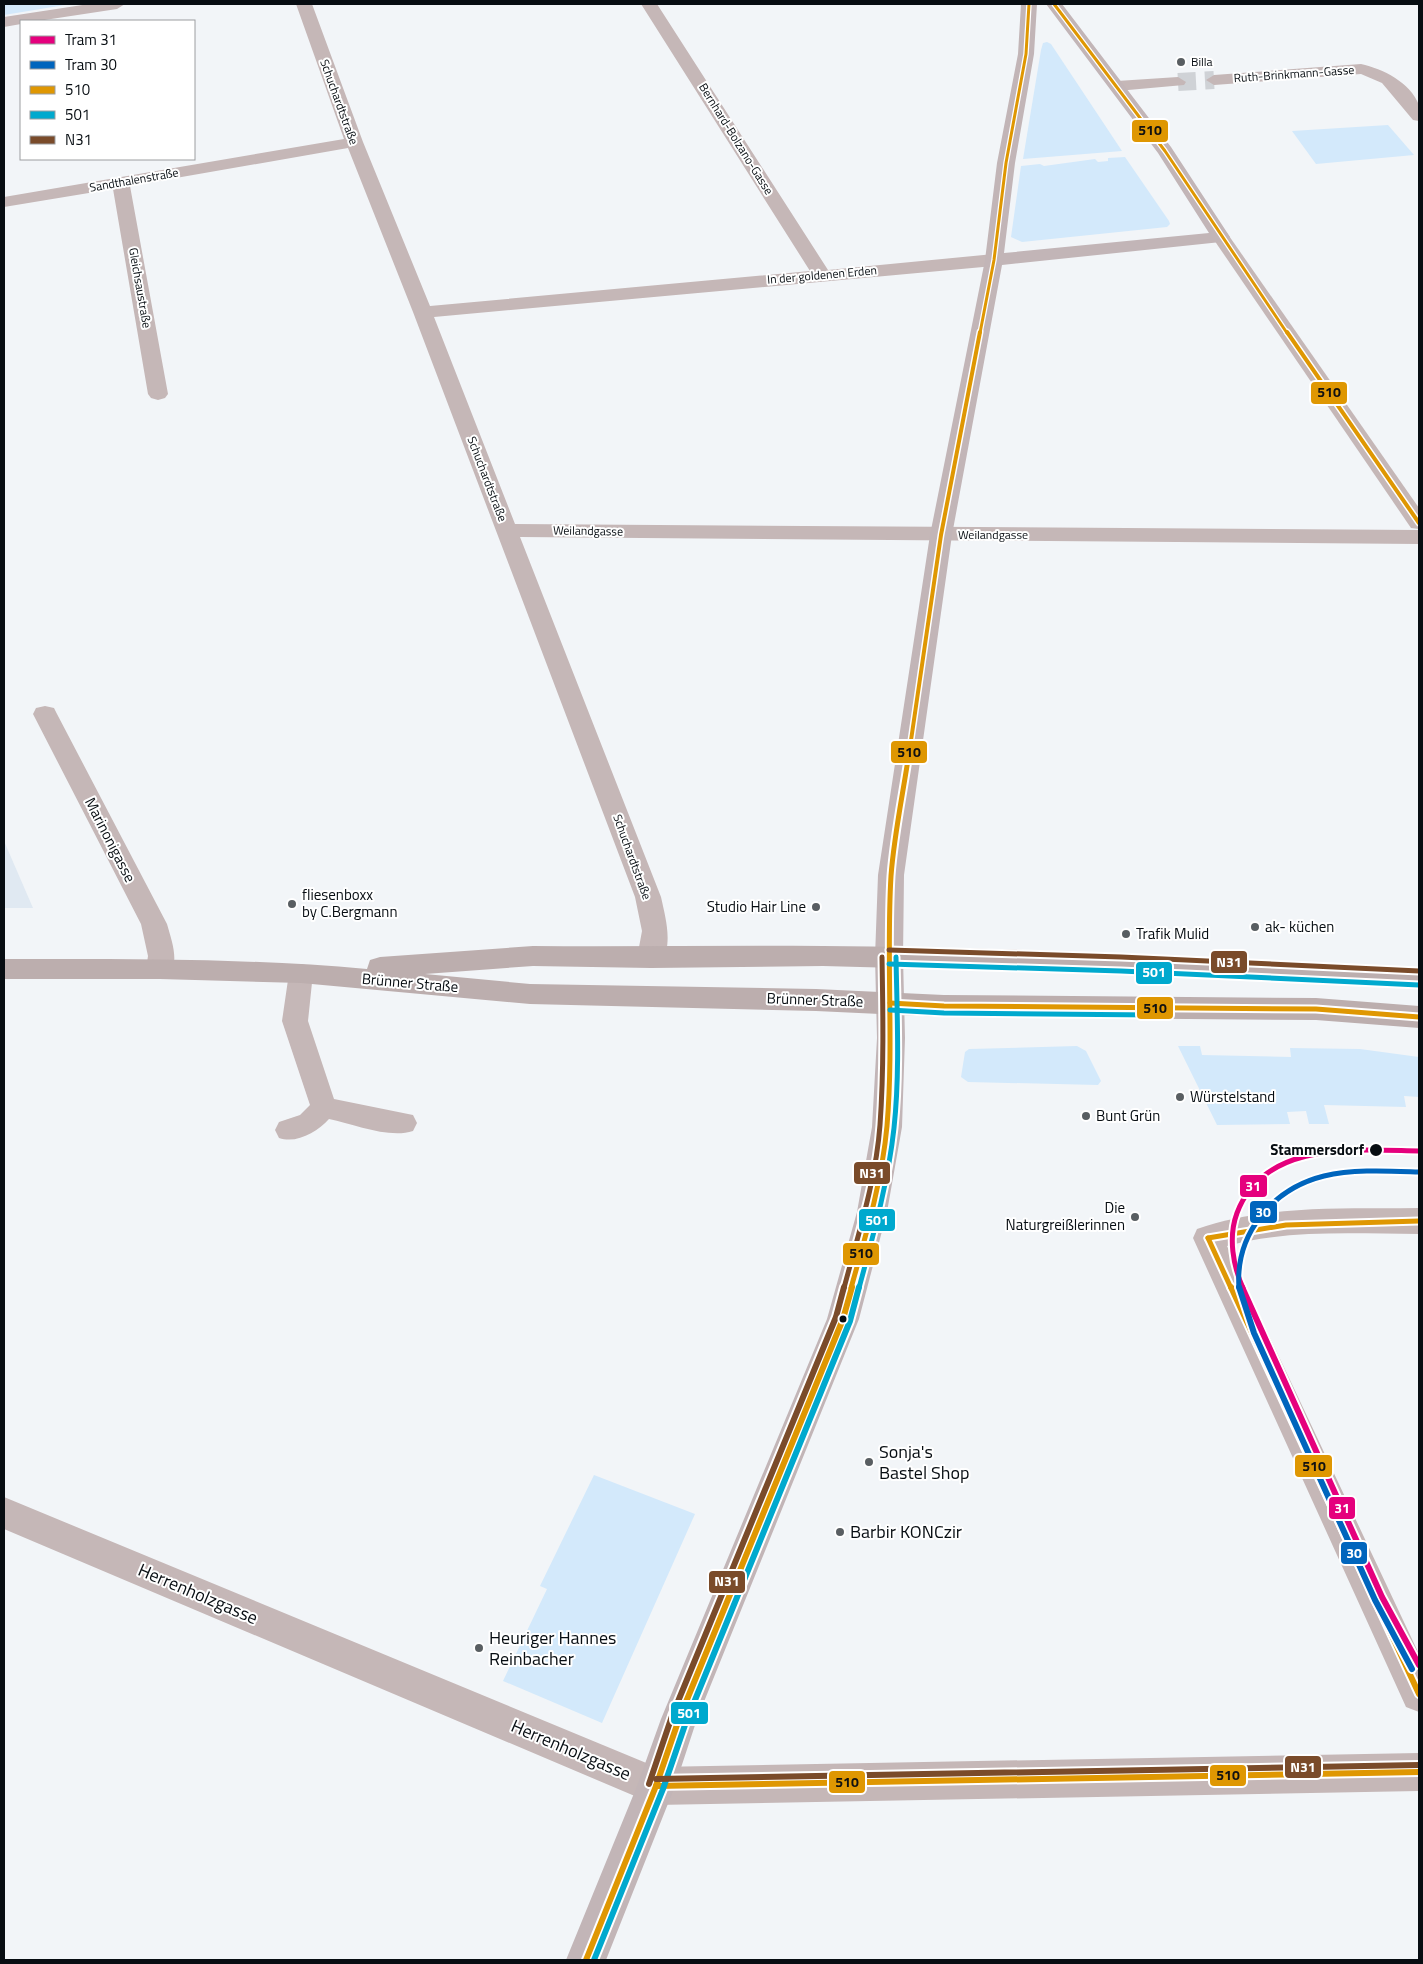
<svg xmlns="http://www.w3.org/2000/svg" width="1423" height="1964" font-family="'Titillium Web',sans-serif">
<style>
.built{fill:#e0e9f2}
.green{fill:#d3e9fb}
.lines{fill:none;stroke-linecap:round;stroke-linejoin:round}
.minor-tunnel{stroke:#cfd2d6;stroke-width:18;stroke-dasharray:18 9;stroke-linecap:butt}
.service{fill:#c5b7b7;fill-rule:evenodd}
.minor{fill:#c5b7b7;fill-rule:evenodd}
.tertiary{fill:#c5b7b7;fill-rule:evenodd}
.secondary{fill:#c2b5b7;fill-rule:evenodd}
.primary{fill:#bcaeae;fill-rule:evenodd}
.bus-1-far3-casing{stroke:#fff;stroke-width:5.5}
.bus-1-far2-casing{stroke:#fff;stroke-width:7}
.bus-1-far1-casing{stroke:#fff;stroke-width:9}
.bus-1-casing{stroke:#fff;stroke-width:10}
.bus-2-far1-casing{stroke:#fff;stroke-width:9}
.bus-2-casing{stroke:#fff;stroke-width:10}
.bus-3-far1-casing{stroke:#fff;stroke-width:9}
.bus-3-casing{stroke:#fff;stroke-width:10}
.bus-1-far3{stroke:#df9702;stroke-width:3}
.bus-1-far2{stroke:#df9702;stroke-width:4}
.bus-1-far1{stroke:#df9702;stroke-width:5}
.bus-1{stroke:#df9702;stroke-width:6}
.bus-2-far1{stroke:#00a9ce;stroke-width:5}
.bus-2{stroke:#00a9ce;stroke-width:6}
.bus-3-far1{stroke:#7a4b2a;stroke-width:5}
.bus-3{stroke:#7a4b2a;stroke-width:6}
.tram-1-far1-casing{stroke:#fff;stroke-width:9}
.tram-1-casing{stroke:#fff;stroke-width:10}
.tram-2-far1-casing{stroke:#fff;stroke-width:9}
.tram-2-casing{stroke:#fff;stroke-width:10}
.tram-1-far1{stroke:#e5007d;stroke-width:5}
.tram-1{stroke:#e5007d;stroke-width:6}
.tram-2-far1{stroke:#0065bd;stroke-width:5}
.tram-2{stroke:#0065bd;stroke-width:6}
.poi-dot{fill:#595e62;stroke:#fff;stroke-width:2}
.stop-dot{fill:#070d12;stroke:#fff;stroke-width:2}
.labels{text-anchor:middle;stroke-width:4;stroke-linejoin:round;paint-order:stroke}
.far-poi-label{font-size:12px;fill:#070d12;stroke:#fff;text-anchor:start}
.far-street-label{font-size:12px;fill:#070d12;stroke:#fff}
.street-label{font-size:15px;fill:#070d12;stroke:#fff}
.poi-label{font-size:15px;fill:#070d12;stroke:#fff;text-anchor:start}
.stop-label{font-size:15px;font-weight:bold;fill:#070d12;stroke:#fff;text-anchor:end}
.near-poi-label{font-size:18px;fill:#070d12;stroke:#fff;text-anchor:start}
.near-street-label{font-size:18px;fill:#070d12;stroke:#fff}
.line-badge{stroke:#fff;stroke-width:2}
.badge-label{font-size:14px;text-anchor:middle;font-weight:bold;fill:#fff}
.pale-badge-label{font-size:14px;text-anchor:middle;font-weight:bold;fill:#111}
</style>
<rect width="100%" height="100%" fill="#f2f5f8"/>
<!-- built -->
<polygon class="built" points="4,841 33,908 4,908"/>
<!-- green -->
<g class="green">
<polygon points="4,4 71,4 4,15"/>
<polygon points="1047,42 1051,44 1122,151 1023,159 1041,50 1043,43"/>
<polygon points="1388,125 1414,155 1316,164 1292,131"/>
<polygon points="1125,157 1169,221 1170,224 1167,227 1022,242 1011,237 1021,166 1040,164 1044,166 1095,159 1098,162 1108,161 1108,158"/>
<polygon points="1077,1046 1086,1051 1101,1081 1098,1085 968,1082 961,1077 965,1052 969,1049"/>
<polygon points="1178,1046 1200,1046 1202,1055 1291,1057 1290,1048 1360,1049 1419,1057 1419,1097 1404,1096 1406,1107 1324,1105 1329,1124 1309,1124 1306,1111 1287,1112 1290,1124 1217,1125"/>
<polygon points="594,1475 695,1514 602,1723 503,1681 547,1589 540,1586"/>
</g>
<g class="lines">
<!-- minor-tunnel -->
<polyline class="minor-tunnel" points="1178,82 1214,80"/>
<!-- service -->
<path class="service" d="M301 964 310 966 313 973 308 1021 334 1099 413 1115 417 1123 413 1131C389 1139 354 1124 329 1119 317 1132 297 1144 279 1138L275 1130 279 1122 300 1115 310 1105 282 1021 289 973 292 966Z"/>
<!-- minor -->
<g class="minor">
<polygon points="89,4 125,4 117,9 38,21 21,21 21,24 4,27 4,17"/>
<path d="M296 4H312L363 142 430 306 810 271 641 4H657L828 270 994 254 1001 256 1003 260 1001 264 994 266 434 317 515 524 1419 530V544L520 537 661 897C666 920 673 943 661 965L651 968 641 965 637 958 642 931 635 897 413 312 348 148 130 186 168 394 165 398 158 400 151 398 148 394 113 189 4 207V197L344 139Z"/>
<path d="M1361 64C1383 69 1410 82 1419 105 1421 109 1419 116 1419 121L1413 120 1382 83 1361 74 1214 85 1206 80 1214 75Z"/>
<polygon points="1178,77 1186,82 1184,85 1117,91 1111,89 1109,86 1111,83 1117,81"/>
<path d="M45 706 54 708 57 714 167 924C172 942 179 959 170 976L160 979 150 976 146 969 148 956 141 924 33 714 36 708Z"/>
<path d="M1419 1208V1234C1356 1234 1289 1229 1227 1246L1419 1654V1712L1406 1707 1193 1238 1197 1229C1268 1204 1345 1209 1419 1208Z"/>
<polygon points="4,1497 656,1767 1419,1753 1419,1791 656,1805 4,1529"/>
</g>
<!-- tertiary -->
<polygon class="tertiary" points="1221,232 1227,233 1419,508 1419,529 1411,528 1212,237 1215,233"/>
<!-- secondary -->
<polygon class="secondary" points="1021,4 1037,4 1034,54 1015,163 1004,253 1209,233 1158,153 1046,4 1062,4 1171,147 1230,237 1227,241 1221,242 1002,265 952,535 904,875 903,957 905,1038 902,1127 887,1212 859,1319 697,1719 675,1786 606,1960 566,1960 637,1786 661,1719 827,1319 857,1212 872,1127 877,1038 875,957 878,875 930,535 985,260 997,163 1018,54"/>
<!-- primary -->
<path class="primary" d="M533 946C630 947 726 945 823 946 1021 947 1220 958 1419 968V988L1121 974 823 966 651 968 533 966 425 974 530 984 816 989 944 995 1316 998 1419 1006V1028L1316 1020 944 1017 816 1011 530 1004 301 983 160 979H4V959C125 959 246 958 367 969L370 960 380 957Z"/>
<!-- bus-1-far3 casing -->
<g class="bus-1-far3-casing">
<g id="bus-1-far3">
<polyline points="1054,4 1165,151 1287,333"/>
<polyline points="980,333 994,260 1006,163 1026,54 1029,4"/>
</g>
</g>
<!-- bus-1-far2 casing -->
<g class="bus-1-far2-casing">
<g id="bus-1-far2">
<polyline points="1287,332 1419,523"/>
<polyline points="909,754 941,535 980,332"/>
</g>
</g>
<!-- bus-1-far1 casing -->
<g class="bus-1-far1-casing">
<g id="bus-1-far1">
<polyline points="890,1003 944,1006 1316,1009 1419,1017"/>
<polyline points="1208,1238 1231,1288"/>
<polyline points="1208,1238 1286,1225 1419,1221"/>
<path d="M851 1288C866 1235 882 1181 887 1126 894 1043 886 959 891 876 894 835 903 794 909 753"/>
</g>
</g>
<!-- bus-1 casing -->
<g class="bus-1-casing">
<g id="bus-1">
<polyline points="1231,1287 1419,1694"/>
<polyline points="656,1786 1419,1772"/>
<polyline points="586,1960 656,1786 679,1719 843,1319 852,1287"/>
</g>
</g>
<!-- bus-2-far1 casing -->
<g class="bus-2-far1-casing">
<g id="bus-2-far1">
<polyline points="889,964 1121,971 1419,985"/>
<polyline points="890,1010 944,1013 1155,1015"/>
<path d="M859 1288C873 1236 888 1183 894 1128 900 1072 897 1014 896 957"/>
</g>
</g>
<!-- bus-2 casing -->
<g class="bus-2-casing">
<polyline id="bus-2" points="594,1960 663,1789 686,1722 850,1321 859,1287"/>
</g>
<!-- bus-3-far1 casing -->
<g class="bus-3-far1-casing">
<g id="bus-3-far1">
<polyline points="889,950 1121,957 1419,971"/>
<path d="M844 1288C858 1235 876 1180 880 1125 884 1069 883 1013 882 957"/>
</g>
</g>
<!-- bus-3 casing -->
<g class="bus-3-casing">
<g id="bus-3">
<polyline points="656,1779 1419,1765"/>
<polyline points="649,1784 672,1716 836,1317 844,1287"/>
</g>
</g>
<!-- bus-1-far3 -->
<use href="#bus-1-far3" class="bus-1-far3"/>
<!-- bus-1-far2 -->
<use href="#bus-1-far2" class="bus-1-far2"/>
<!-- bus-1-far1 -->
<use href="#bus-1-far1" class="bus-1-far1"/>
<!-- bus-1 -->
<use href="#bus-1" class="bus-1"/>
<!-- bus-2-far1 -->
<use href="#bus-2-far1" class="bus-2-far1"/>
<!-- bus-2 -->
<use href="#bus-2" class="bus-2"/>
<!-- bus-3-far1 -->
<use href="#bus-3-far1" class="bus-3-far1"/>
<!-- bus-3 -->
<use href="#bus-3" class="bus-3"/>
<!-- tram-1-far1 casing -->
<g class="tram-1-far1-casing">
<path id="tram-1-far1" d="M1243 1288C1233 1266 1228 1237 1237 1213 1264 1140 1357 1150 1419 1151"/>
</g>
<!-- tram-1 casing -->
<g class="tram-1-casing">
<polyline id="tram-1" points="1242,1287 1382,1597 1419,1665"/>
</g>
<!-- tram-2-far1 casing -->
<g class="tram-2-far1-casing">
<path id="tram-2-far1" d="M1239 1288C1235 1234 1272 1189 1324 1176 1354 1169 1388 1171 1419 1172"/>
</g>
<!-- tram-2 casing -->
<g class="tram-2-casing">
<polyline id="tram-2" points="1239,1287 1254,1333 1375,1600 1412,1669"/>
</g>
<!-- tram-1-far1 -->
<use href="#tram-1-far1" class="tram-1-far1"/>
<!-- tram-1 -->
<use href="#tram-1" class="tram-1"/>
<!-- tram-2-far1 -->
<use href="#tram-2-far1" class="tram-2-far1"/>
<!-- tram-2 -->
<use href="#tram-2" class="tram-2"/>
</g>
<!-- markers -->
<g class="poi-dot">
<circle cx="1181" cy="62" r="5"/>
<circle cx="292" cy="904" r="5"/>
<circle cx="816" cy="907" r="5"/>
<circle cx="1255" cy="927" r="5"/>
<circle cx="1126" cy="934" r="5"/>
<circle cx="1180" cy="1097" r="5"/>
<circle cx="1086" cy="1116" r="5"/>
<circle cx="1135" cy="1217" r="5"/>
<circle cx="869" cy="1462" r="5"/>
<circle cx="840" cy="1532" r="5"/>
<circle cx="479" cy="1648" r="5"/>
</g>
<g class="stop-dot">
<circle cx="1376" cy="1150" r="7"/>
<circle cx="843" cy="1319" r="4.5"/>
</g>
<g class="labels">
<!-- far-poi labels -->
<g class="far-poi-label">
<text x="1191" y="66">Billa</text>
</g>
<!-- far-street labels -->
<g class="far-street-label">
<text transform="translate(1294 74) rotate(-4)" y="4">Ruth-Brinkmann-Gasse</text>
<text transform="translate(339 102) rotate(70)" y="4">Schuchardtstraße</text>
<text transform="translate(736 139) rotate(58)" y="4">Bernhard-Bolzano-Gasse</text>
<text transform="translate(134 180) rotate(-10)" y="4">Sandthalenstraße</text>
<text transform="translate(822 275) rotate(-5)" y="4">In der goldenen Erden</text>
<text transform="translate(140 288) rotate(80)" y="4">Gleichsaustraße</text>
<text transform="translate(487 479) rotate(69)" y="4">Schuchardtstraße</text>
<text transform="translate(588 531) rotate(1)" y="4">Weilandgasse</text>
<text x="993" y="539">Weilandgasse</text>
<text transform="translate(632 857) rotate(70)" y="4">Schuchardtstraße</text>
</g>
<!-- street labels -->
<g class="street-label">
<text transform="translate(110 840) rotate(63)" y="5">Marinonigasse</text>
<text transform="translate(410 983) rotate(5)" y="5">Brünner Straße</text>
<text transform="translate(815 1000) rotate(2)" y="5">Brünner Straße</text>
</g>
<!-- poi labels -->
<g class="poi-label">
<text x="302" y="900">fliesenboxx<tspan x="302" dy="17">by C.Bergmann</tspan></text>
<text x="806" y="912" text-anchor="end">Studio Hair Line</text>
<text x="1265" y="932">ak- küchen</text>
<text x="1136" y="939">Trafik Mulid</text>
<text x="1190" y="1102">Würstelstand</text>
<text x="1096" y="1121">Bunt Grün</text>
<text x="1125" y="1213" text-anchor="end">Die<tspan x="1125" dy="17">Naturgreißlerinnen</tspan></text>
</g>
<!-- stop labels -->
<g class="stop-label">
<text x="1364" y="1155">Stammersdorf</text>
</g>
<!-- near-poi labels -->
<g class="near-poi-label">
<text x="879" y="1458">Sonja's<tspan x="879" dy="21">Bastel Shop</tspan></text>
<text x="850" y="1538">Barbir KONCzir</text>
<text x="489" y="1644">Heuriger Hannes<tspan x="489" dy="21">Reinbacher</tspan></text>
</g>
<!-- near-street labels -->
<g class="near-street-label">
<text transform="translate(198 1594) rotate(23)" y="6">Herrenholzgasse</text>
<text transform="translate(571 1750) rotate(23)" y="6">Herrenholzgasse</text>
</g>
</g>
<g class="line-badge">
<rect x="1131" y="119" width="38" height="24" rx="5" fill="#df9702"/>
<rect x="1310" y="381" width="38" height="24" rx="5" fill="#df9702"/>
<rect x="890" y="740" width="38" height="24" rx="5" fill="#df9702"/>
<rect x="1210" y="950" width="38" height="24" rx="5" fill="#7a4b2a"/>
<rect x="1135" y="961" width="38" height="24" rx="5" fill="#00a9ce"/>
<rect x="1136" y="996" width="38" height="24" rx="5" fill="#df9702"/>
<rect x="853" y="1161" width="38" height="24" rx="5" fill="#7a4b2a"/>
<rect x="1239" y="1174" width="29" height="24" rx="5" fill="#e5007d"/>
<rect x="1249" y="1200" width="29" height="24" rx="5" fill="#0065bd"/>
<rect x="858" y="1208" width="38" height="24" rx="5" fill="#00a9ce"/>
<rect x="842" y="1242" width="38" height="24" rx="5" fill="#df9702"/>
<rect x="1294" y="1454" width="39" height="24" rx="5" fill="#df9702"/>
<rect x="1328" y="1496" width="28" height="24" rx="5" fill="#e5007d"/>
<rect x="1340" y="1541" width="28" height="24" rx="5" fill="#0065bd"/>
<rect x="708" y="1570" width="38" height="24" rx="5" fill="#7a4b2a"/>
<rect x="670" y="1701" width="39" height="24" rx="5" fill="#00a9ce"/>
<rect x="1284" y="1755" width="38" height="24" rx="5" fill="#7a4b2a"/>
<rect x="1209" y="1764" width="38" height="23" rx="5" fill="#df9702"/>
<rect x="828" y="1770" width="38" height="24" rx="5" fill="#df9702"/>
</g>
<g class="badge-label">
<text x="1229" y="967">N31</text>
<text x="1154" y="977">501</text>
<text x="872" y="1178">N31</text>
<text x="1253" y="1191">31</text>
<text x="1263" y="1217">30</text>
<text x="877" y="1225">501</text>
<text x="1342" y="1513">31</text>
<text x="1354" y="1558">30</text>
<text x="727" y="1586">N31</text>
<text x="689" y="1718">501</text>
<text x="1303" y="1772">N31</text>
</g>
<g class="pale-badge-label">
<text x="1150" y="135">510</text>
<text x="1329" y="397">510</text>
<text x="909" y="757">510</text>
<text x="1155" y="1013">510</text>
<text x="861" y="1258">510</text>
<text x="1314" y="1471">510</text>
<text x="1228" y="1780">510</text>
<text x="847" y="1787">510</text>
</g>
<!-- border -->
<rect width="1423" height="1964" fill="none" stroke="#070d12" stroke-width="10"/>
<!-- legend -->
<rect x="20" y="20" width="175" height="140" fill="#ffffff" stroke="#9c9ea0"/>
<rect x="30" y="36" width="25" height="8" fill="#e5007d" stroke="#9c9ea0"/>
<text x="65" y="45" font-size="15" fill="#070d12">Tram 31</text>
<rect x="30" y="61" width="25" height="8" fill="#0065bd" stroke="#9c9ea0"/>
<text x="65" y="70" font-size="15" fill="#070d12">Tram 30</text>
<rect x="30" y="86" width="25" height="8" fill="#df9702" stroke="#9c9ea0"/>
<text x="65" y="95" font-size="15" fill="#070d12">510</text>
<rect x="30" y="111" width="25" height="8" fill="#00a9ce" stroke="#9c9ea0"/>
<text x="65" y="120" font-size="15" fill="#070d12">501</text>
<rect x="30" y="136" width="25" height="8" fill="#7a4b2a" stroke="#9c9ea0"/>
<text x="65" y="145" font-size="15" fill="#070d12">N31</text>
</svg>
